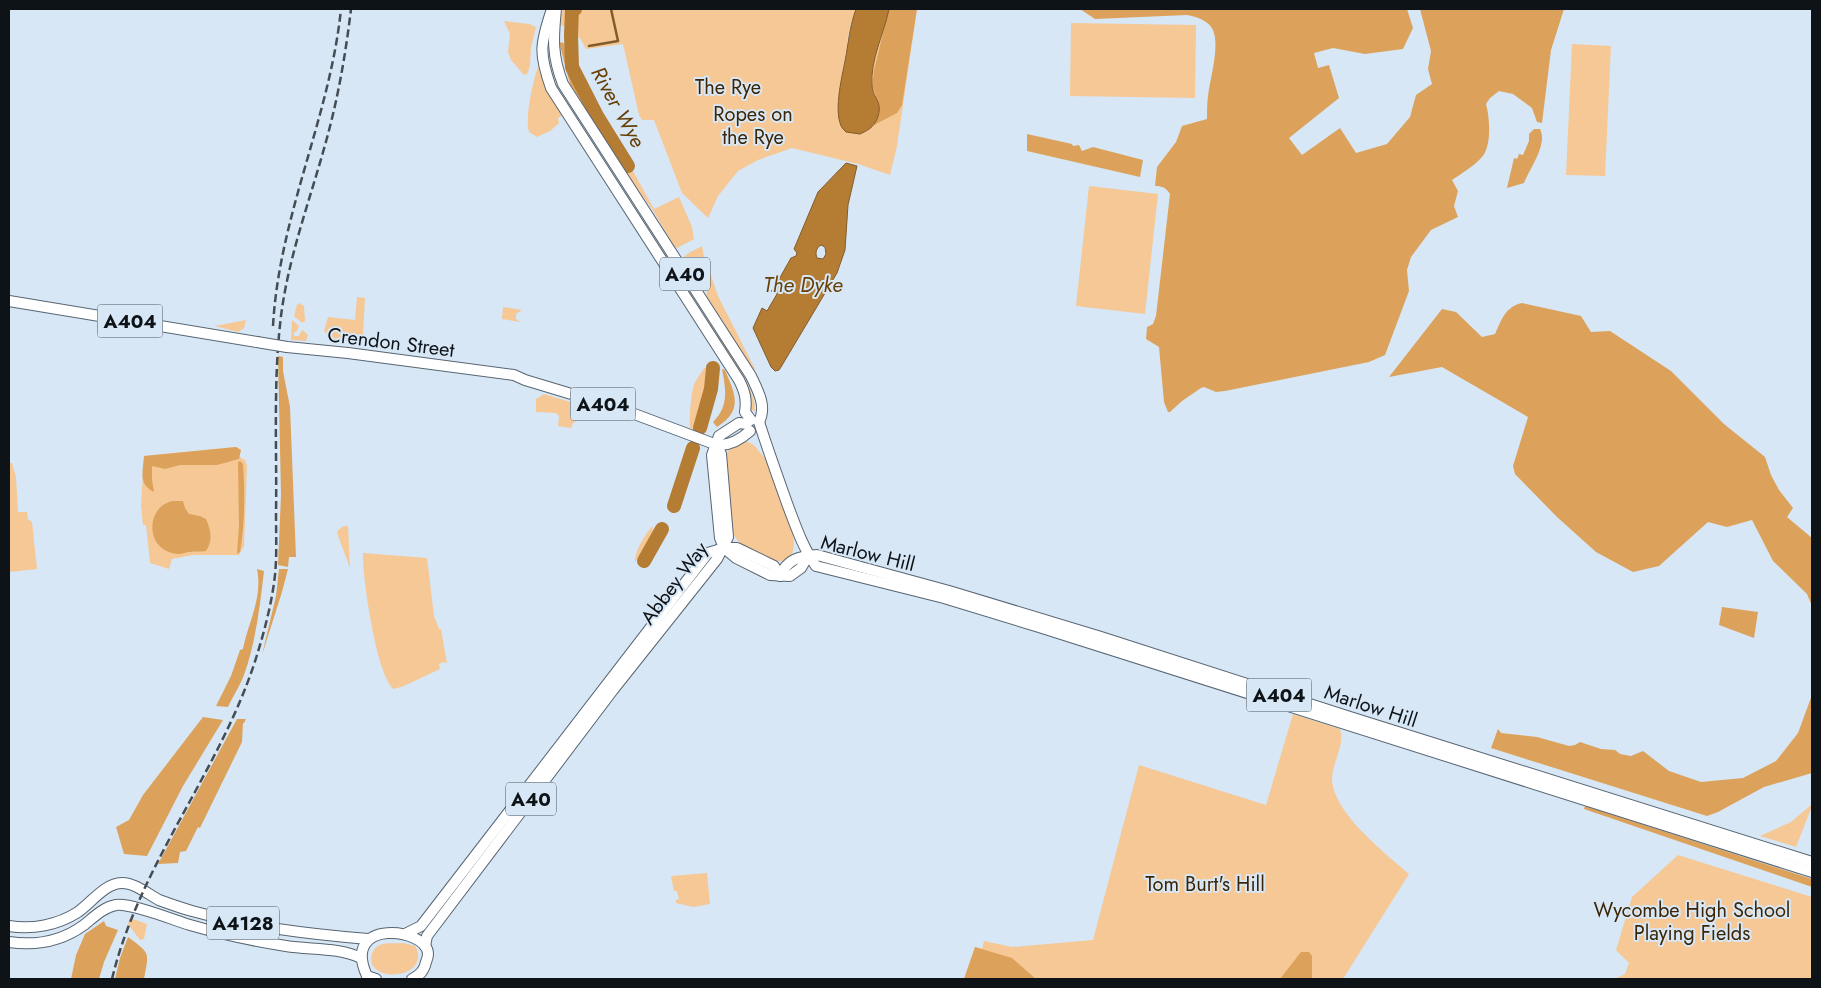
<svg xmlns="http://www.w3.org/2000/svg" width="1821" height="988" font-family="Jost,sans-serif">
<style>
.green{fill:#f5c896}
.forest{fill:#dca25b}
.water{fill:#b57c33;stroke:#835c2b;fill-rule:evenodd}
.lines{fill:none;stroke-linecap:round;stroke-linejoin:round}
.stream{stroke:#835c2b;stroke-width:2.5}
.river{stroke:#b57c33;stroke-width:14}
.major-casing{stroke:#576572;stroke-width:12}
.major{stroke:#fff;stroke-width:10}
.rail{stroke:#444c54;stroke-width:2.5;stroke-dasharray:8 4;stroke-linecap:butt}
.major-bridge-casing{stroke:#576572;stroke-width:12;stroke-linecap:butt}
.major-bridge{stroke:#fff;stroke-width:10}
.labels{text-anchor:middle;stroke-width:4;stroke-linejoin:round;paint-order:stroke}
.shield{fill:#d7e7f6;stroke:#4a535b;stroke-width:1}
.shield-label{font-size:19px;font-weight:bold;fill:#0e1318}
.park-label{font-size:20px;fill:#3c2504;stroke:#d7e7f6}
.street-label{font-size:20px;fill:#0e1318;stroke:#d7e7f6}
.water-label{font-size:21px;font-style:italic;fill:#663f04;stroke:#d7e7f6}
</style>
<rect width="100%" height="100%" fill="#d7e7f6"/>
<!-- green -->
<g class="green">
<polygon points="563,9 856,9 851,23 847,41 848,49 843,67 839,121 887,18 889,9 917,9 897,146 890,175 858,164 792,148 758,160 738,171 718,196 708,218 682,193 654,120 642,120 639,115 623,44 586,49 580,38 574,35 573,27 559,25"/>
<polygon points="504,21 529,24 536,27 531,47 530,66 527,74 524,75 511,60 508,52 510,34"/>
<polygon points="1071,23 1196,25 1195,98 1070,96"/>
<polygon points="1572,44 1611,46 1605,176 1566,175"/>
<path d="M538 66 546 88 562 115 558 118 559 123 550 131 537 137 529 132C525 114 533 83 538 66Z"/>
<polygon points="598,152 693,297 691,298"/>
<polygon points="629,164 654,209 679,197 692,227 694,239 677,248 674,246 652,209 631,181 624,167"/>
<polygon points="1089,186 1158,194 1145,314 1076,306"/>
<path d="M702 246 706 267 704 288 699 290C695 283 677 263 685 256 689 252 697 249 702 246Z"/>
<polygon points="709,270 718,296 755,369 752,371 706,300"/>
<polygon points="357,297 365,298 363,336 359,336 356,342 333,340 324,331 328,317 355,320"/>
<polygon points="299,303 304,306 305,321 302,323 294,316 297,305"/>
<path d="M697 305C712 327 758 387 755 411L750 410 695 306Z"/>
<polygon points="503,307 522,310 516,314 516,319 521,322 502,319"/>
<polygon points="246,320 244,328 238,332 215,326"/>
<polygon points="292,320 299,326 297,331 294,333 294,336 299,336 300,333 303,330 308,335 306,341 291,340"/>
<path d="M704 368 711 369 709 389 697 430 690 428C689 420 691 392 694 385 696 379 701 374 704 368Z"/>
<polygon points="544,394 580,405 576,421 573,423 571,428 558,426 559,416 556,413 536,412 536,399"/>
<polygon points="583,406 607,414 606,419 585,413"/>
<path d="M746 441 754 445 767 461 793 535C801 577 754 560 739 542 736 539 734 535 732 532L725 457C729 448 735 442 746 441Z"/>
<polygon points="236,447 241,450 239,455 241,458 245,460 247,466 244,546 239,555 193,555 172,559 169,569 150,563 146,525 143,525 141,506 144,456"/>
<polygon points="9,463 12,463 16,477 18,512 27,512 28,519 32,522 37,569 9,572"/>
<polygon points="344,526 348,526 350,568 337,533 338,530"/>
<path d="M653 526 652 535 635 562C633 555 646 531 653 526Z"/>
<path d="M363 553 427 558 434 616 439 629H441L447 663 443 662 439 664 440 669 404 686 394 689C377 678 362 576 363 553Z"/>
<path d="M1293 714 1340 729C1345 745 1333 761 1332 778 1332 812 1385 853 1409 874L1343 979H964L975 947 982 949 984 941 1012 947 1093 940 1139 765 1266 805Z"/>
<polygon points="1811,805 1812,806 1796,847 1760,836 1791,822"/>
<polygon points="1678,855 1812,897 1812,979 1614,979 1625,974 1629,963 1616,950 1632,897"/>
<polygon points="707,873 710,904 693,907 676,903 676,900 679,899 677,891 674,891 671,876"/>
<polygon points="130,918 147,924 144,939 140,940 128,924"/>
<path d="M403 943 415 946C419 952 419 958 416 964 409 975 388 978 377 970 368 964 370 949 380 945 387 942 396 944 403 943Z"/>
</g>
<!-- forest -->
<g class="forest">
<polygon points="889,9 917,9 902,105 897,113 874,125 877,119 876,96 872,87 874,70"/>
<path d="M1080 9H1407L1413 28 1403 49 1365 54 1333 48 1314 53 1318 68 1329 65 1339 98 1289 138 1302 155 1340 128 1356 153 1387 144 1410 117 1416 95 1432 84 1428 69 1431 51 1420 9H1564L1551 50 1542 123 1537 122 1532 108 1513 94 1499 91 1490 98 1486 104C1490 118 1492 148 1481 158 1473 167 1462 173 1452 180L1458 191 1454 206 1458 217 1431 230 1411 257 1407 270 1409 291 1385 355 1369 362 1225 391 1216 392 1204 387 1201 388 1182 401 1170 412H1168L1164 402 1159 347 1146 339 1147 327 1153 324 1156 316 1170 194C1166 188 1163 186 1155 186L1157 167 1176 142 1182 126 1207 119C1207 111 1207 103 1208 96 1210 78 1220 47 1213 30 1208 20 1197 17 1187 15L1095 19Z"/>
<polygon points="559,42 564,43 567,63 576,89 629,164 624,167 570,84"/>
<path d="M1534 129H1540C1548 144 1530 168 1524 183L1507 188 1514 158 1517 159 1519 154 1523 155 1529 141V134Z"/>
<polygon points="1027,134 1072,144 1073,146 1079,145 1082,151 1093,147 1143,160 1140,177 1027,151"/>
<path d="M1522 303 1581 316 1591 332 1610 331 1671 371 1724 424 1765 457 1771 475 1779 490 1793 508 1787 517 1812 538V606L1807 594 1773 561 1752 520 1727 527 1708 522 1659 566 1633 572 1596 552 1557 517 1515 474 1513 466 1528 417 1442 367 1389 377 1442 309 1456 312 1482 337 1495 334C1502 319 1505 307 1522 303Z"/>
<polygon points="278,356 283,357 283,371 290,407 296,557 289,557 288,567 278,565 281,495"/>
<path d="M722 369 725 370C735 394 744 410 717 427L713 422C729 406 726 390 722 369Z"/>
<path d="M236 447 241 450 239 459 217 465H180L165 469 152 466V480L154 492C138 484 143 472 144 456Z"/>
<path d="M240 461 243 464C245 493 245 524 240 552L237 554 239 526 238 462Z"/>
<path d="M173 501H183L185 508 189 514 200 516 206 519C211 530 213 541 206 551 201 552 196 551 190 552 186 552 183 554 179 554 144 552 145 506 173 501Z"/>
<path d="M257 569 264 571C260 606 256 641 244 675 240 686 233 696 228 707L216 706 231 676 240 650 243 649C248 622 263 598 257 569Z"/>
<polygon points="279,569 288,569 282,592 262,655 276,596"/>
<polygon points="1722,607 1758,612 1754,638 1719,625"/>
<polygon points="1812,695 1812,773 1764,787 1718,812 1707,816 1491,748 1498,729 1501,733 1537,737 1569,746 1575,745 1580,742 1601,749 1615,750 1620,754 1631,756 1643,751 1669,771 1701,782 1743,778 1776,761 1798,733"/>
<polygon points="203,717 223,720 183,786 147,856 124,854 116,827 129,820 143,795"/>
<polygon points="237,719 246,719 244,723 243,723 242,742 200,828 198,827 186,851 180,852 178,863 158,864"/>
<polygon points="1585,806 1812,879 1812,887 1584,809"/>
<polygon points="104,921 106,926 118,930 104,962 99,979 71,979 76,955 85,934"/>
<path d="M128 937C151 954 149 952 144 979H115L120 958Z"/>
<polygon points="975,947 1012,958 1036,979 964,979"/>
<polygon points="1301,952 1309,952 1312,956 1312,979 1280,979"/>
</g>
<!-- water -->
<g class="water">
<path d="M856 9H889C884 34 870 60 872 86 873 99 884 102 877 119 874 127 867 131 860 134L846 132C843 129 841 127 840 123 834 103 844 70 847 50 849 36 851 23 856 9Z"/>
<path d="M846 163 857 166 848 205 845 250 837 273 781 367 779 370 775 371 771 367 753 328 762 308 767 311 777 294 771 291 774 288 791 258 796 256 797 253 794 249 818 192ZM821 245 825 247 826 254 823 259 817 258C815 253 816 248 821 245Z"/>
</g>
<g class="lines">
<!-- stream -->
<polyline class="stream" points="589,46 618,41 611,9"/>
<!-- river -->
<g class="river">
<polyline points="575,9 572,9 571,35 572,67 597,116 628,166"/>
<polyline points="700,428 711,389 713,368"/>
<polyline points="674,506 693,448"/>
<polyline points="644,561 662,529"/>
</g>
<!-- major casing -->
<g class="major-casing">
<g id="major">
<path d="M556 9C553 38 552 56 563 84L751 376C758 391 767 406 759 422"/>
<path d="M551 12C540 45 539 54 551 88L739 380C745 392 747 400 745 412L751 420"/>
<polyline points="9,301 257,342"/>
<path d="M287 347 348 353 514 375 525 380 621 409 717 445C730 446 740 440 750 431"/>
<path d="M759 422C768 450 778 478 788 506 796 527 803 548 816 566L944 598 1039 627 1812 872"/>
<polyline points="747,424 739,423 719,436 712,455 720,538 724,548 736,558 770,575 790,576 801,568 808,556"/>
<path d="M780 576C787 559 800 556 817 555L949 591 1101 637 1350 717 1812 862"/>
<path d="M9 926C32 930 58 925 78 912 91 903 105 883 122 883 135 883 148 894 159 900 170 904 181 908 192 911 250 927 308 934 368 939"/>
<polyline points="405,934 421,926 708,553 724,548 737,548 774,566 780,576"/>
<path d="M9 942C36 946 62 941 84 925 94 917 104 907 116 905 132 903 173 920 190 925 221 934 254 941 286 946 311 950 338 947 361 958"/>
<polyline points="425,946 427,936 430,932 613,690 717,559 728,537 721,454 717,445"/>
<path d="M376 979 367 976C340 917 428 928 428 954 428 957 427 959 426 962 424 971 420 975 412 979"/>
</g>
</g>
<!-- major -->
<use href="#major" class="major"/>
<!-- rail -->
<g class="rail">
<path d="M273 326C279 216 330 117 341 9"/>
<path d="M112 979C140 862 222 769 257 655 265 629 272 602 275 575 277 555 276 535 276 514 277 449 273 381 281 316 289 253 312 195 328 134 339 93 346 51 351 9"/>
</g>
<!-- major-bridge casing -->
<g class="major-bridge-casing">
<polyline id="major-bridge" points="257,342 287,347"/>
</g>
<!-- major-bridge -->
<use href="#major-bridge" class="major-bridge"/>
</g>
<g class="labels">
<!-- shield labels -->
<g class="shield">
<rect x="660" y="257.5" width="50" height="33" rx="4"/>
<rect x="97.5" y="304.5" width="65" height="33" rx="4"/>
<rect x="570.5" y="387.5" width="65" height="33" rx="4"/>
<rect x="1246.5" y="678.5" width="65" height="33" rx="4"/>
<rect x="506" y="782.5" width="50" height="33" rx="4"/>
<rect x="207" y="906.5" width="72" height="33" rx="4"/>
</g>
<g class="shield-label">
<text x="685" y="281">A40</text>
<text x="130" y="328">A404</text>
<text x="603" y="411">A404</text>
<text x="1279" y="702">A404</text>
<text x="531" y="806">A40</text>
<text x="243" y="930">A4128</text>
</g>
<!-- park labels -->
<g class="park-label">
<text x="728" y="94">The Rye</text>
<text x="753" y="121">Ropes on<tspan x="753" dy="23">the Rye</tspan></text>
<text x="1205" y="891">Tom Burt's Hill</text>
<text x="1692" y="917">Wycombe High School<tspan x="1692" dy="23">Playing Fields</tspan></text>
</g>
<!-- street labels -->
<g class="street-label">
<text transform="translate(391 342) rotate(7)" y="7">Crendon Street</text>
<text transform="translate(868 553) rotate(14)" y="7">Marlow Hill</text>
<text transform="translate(674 583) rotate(-53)" y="7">Abbey Way</text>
<text transform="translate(1371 706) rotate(18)" y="7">Marlow Hill</text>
</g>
<!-- water labels -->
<g class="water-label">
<text transform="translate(618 107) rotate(61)" y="7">River Wye</text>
<text x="803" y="292">The Dyke</text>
</g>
</g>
<!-- border -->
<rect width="1821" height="988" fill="none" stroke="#0e1318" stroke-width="20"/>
</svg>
